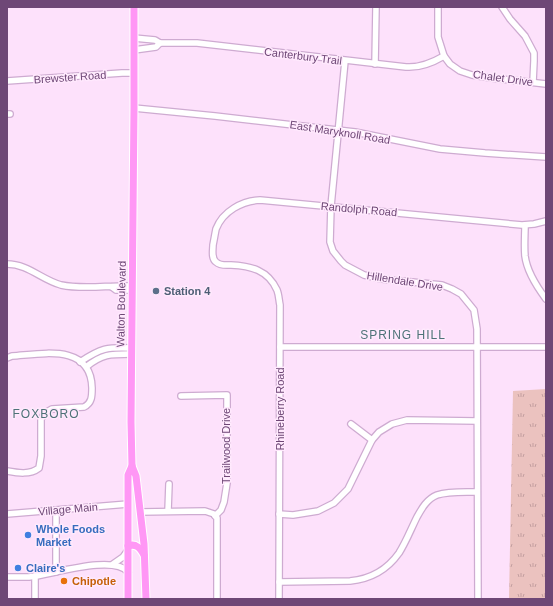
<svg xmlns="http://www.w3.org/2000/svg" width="553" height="606" font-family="Arial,sans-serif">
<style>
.grass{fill:url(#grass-tufts)}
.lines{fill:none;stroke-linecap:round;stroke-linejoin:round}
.minor-casing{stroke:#ceabd1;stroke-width:8}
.major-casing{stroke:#fff;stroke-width:9}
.minor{stroke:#fff;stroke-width:5.5}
.major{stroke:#ff97f5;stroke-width:7}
.service-dot{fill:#5c6f8a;stroke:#ffe9fd;stroke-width:1.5}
.shop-dot{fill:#3f7fe0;stroke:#ffe9fd;stroke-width:1.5}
.food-dot{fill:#e8710a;stroke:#ffe9fd;stroke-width:1.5}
.labels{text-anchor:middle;stroke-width:3;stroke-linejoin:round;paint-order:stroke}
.street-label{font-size:11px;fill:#6e4776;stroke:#ffe9fd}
.service-label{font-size:11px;font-weight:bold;fill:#4e5e75;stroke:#ffe9fd;text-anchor:start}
.shop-label{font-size:11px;font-weight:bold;fill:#366cbe;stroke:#ffe9fd;text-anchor:start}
.food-label{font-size:11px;font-weight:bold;fill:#c56008;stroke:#ffe9fd;text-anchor:start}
.neighbourhood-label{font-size:12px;letter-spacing:1px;fill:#4e7278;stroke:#ffe9fd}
</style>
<defs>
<pattern id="grass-tufts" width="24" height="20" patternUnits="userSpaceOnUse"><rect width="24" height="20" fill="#ebc2bf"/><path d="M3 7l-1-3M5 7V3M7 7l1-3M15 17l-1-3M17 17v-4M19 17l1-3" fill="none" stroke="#c39fa0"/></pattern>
</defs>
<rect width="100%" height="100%" fill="#fde1fb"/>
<!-- grass -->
<polygon class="grass" points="546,389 546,599 509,599 513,391"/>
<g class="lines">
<!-- minor casing -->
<g class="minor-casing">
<g id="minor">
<polyline points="438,7 438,37 444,56 450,64 460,71 472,75 492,78 546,84"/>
<polyline points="502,7 510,19 525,36 534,53 534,61 533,82"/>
<polyline points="134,38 155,40 160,43 156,47 134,50"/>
<path d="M160 43H197L406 67C420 68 432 63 444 56"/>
<polyline points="345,61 331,206 330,242 333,251 341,261 345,265 364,275 382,279 442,285 452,289 461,294 474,310 477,329 478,599"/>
<polyline points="375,64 376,7"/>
<polyline points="7,81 122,73 134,73"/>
<polyline points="134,108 215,116 355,132 440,149 485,153 546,157"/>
<polyline points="7,114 10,114"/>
<path d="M525 225C525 235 524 246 525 256 527 272 537 287 546 299"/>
<path d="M7 264C28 264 42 280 61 285 84 290 108 285 132 286"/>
<polyline points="112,287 116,290 132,290"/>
<polyline points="280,347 546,347"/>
<path d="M7 358 12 356C42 354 91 343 92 388 92 396 92 403 84 407L52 409 45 413 41 419V456L39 468C30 475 18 473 7 471"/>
<path d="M80 362C101 348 107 347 131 348"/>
<path d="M86 367C102 354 110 354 131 354"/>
<polyline points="181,396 227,395 227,483 224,502 221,510 215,516"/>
<polyline points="351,424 372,440"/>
<polyline points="56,510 56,572"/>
<polyline points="168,511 169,484"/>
<polyline points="140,512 205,511 214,514 217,518 217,599"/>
<polyline points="7,514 128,504"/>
<polyline points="279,514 293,515 318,511 334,503 348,489 372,440 379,432 392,424 407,420 477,421"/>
<polyline points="113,564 123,557 128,550"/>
<path d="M7 577C14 577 22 577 29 577 51 575 113 554 128 572"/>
<path d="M279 582 350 581C371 579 387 570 399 553 406 542 411 529 417 517 422 508 427 499 437 495 449 491 465 492 477 492"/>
<polyline points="35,599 35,576"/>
<path d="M279 599 280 305C279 301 279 295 277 290 268 270 251 266 231 265 227 265 220 266 216 262 211 258 213 250 213 245 214 240 215 234 216 229 223 211 242 201 260 200L522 225 534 224 546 221"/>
</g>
</g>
<!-- major casing -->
<g class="major-casing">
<g id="major">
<polyline points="134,7 134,108 131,422 132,466 136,476 144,544 146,599"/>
<path d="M128 546C136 543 140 548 144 555"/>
<polyline points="128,599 128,475 132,466"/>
</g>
</g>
<!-- minor -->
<use href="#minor" class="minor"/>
<!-- major -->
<use href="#major" class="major"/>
</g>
<!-- markers -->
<circle class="service-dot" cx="156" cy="291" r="4"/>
<g class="shop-dot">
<circle cx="28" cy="535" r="4"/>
<circle cx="18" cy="568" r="4"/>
</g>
<circle class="food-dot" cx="64" cy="581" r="4"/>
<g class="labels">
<!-- street labels -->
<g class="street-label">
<text transform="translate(303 56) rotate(7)" y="4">Canterbury Trail</text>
<text transform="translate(70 77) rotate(-4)" y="4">Brewster Road</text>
<text transform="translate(503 78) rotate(8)" y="4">Chalet Drive</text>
<text transform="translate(340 132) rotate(9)" y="4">East Maryknoll Road</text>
<text transform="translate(359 209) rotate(5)" y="4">Randolph Road</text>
<text transform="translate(405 281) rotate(9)" y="4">Hillendale Drive</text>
<text transform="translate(121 304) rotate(-89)" y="4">Walton Boulevard</text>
<text transform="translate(280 409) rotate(-90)" y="4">Rhineberry Road</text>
<text transform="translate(226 446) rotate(-90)" y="4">Trailwood Drive</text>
<text transform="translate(68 509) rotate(-5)" y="4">Village Main</text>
</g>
<!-- service labels -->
<g class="service-label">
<text x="164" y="295">Station 4</text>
</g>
<!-- shop labels -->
<g class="shop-label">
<text x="36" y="533">Whole Foods<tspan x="36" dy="13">Market</tspan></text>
<text x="26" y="572">Claire's</text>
</g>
<!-- food labels -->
<g class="food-label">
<text x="72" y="585">Chipotle</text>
</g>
<!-- neighbourhood labels -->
<g class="neighbourhood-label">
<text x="403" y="339">SPRING HILL</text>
<text x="46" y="418">FOXBORO</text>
</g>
</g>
<!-- border -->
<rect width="553" height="606" fill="none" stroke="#6e4776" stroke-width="16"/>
</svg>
